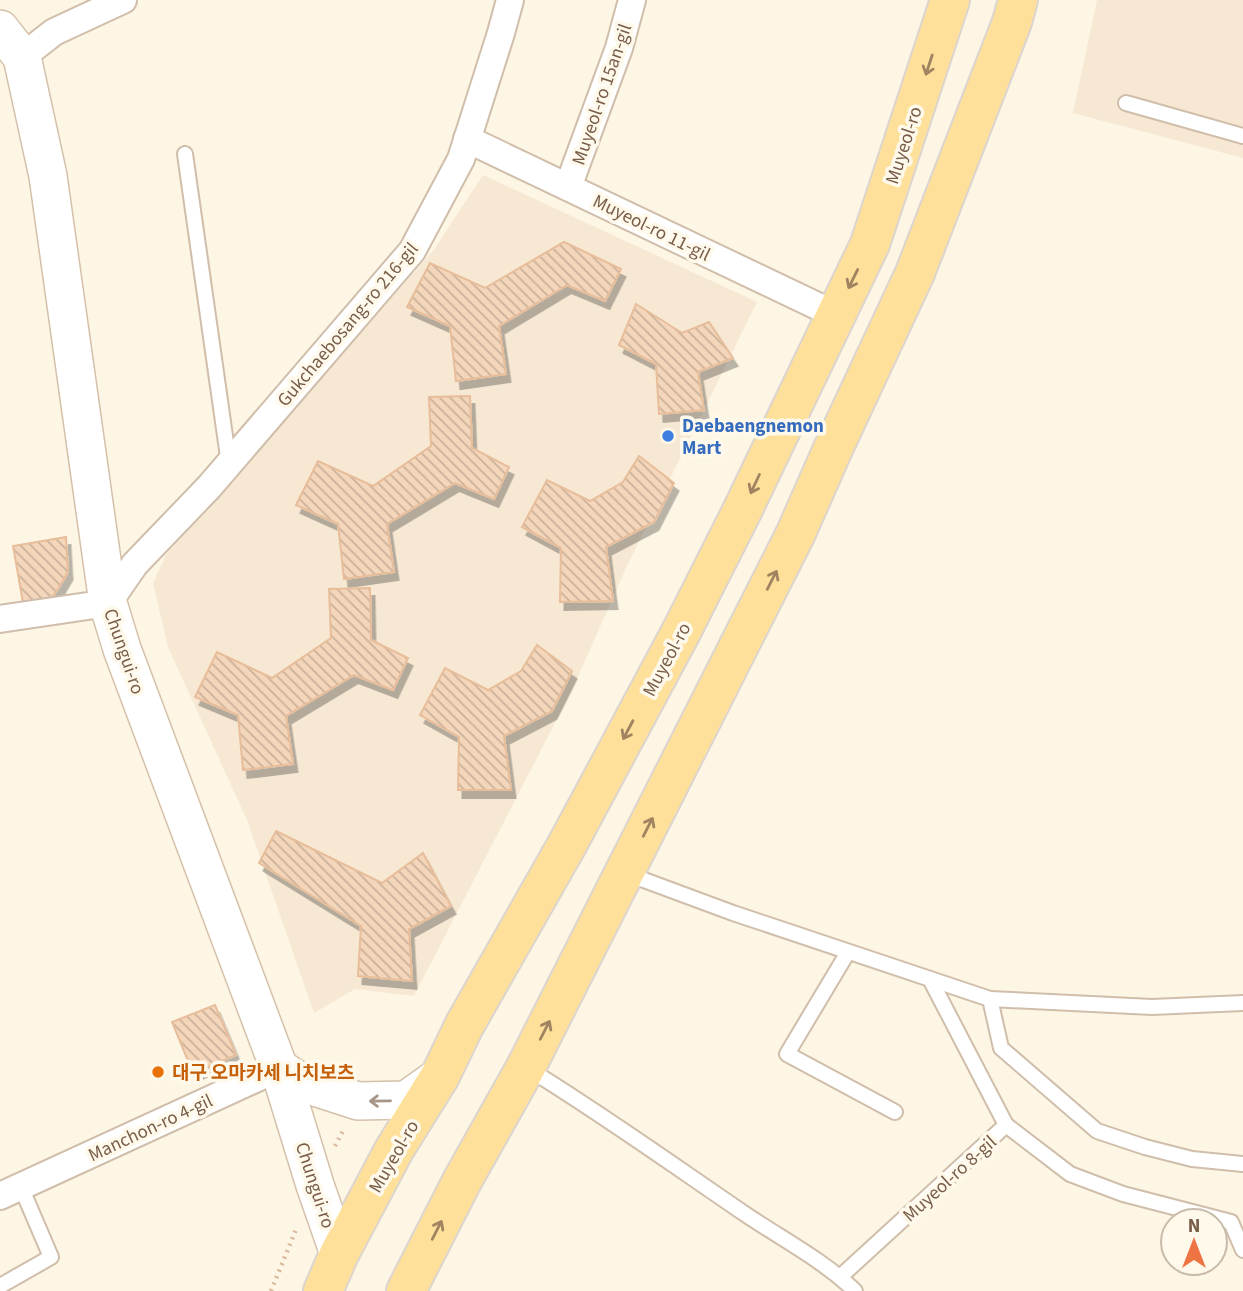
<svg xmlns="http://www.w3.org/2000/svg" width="1243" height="1291" font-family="'Source Sans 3','Noto Sans KR',sans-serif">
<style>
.residential{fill:#f6e8d3}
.building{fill:url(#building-back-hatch);stroke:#e8bd9a;stroke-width:2;filter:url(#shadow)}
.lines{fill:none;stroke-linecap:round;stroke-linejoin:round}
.lane-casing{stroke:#d0beaa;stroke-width:18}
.street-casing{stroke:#d0beaa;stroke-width:30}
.secondary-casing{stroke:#d5c0aa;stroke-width:40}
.primary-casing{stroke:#dcd5cf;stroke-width:42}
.path{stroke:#dab99e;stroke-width:4.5;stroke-dasharray:2 5;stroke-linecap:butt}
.lane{stroke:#fff;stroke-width:14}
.street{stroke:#fff;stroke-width:26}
.secondary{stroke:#fff;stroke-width:37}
.primary{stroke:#ffe09a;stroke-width:38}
.oneway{stroke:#a08461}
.oneway2{stroke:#a79688}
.shop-dot{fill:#3f7fe0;stroke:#fff9ec;stroke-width:2.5}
.food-dot{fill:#e8710a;stroke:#fff9ec;stroke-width:2.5}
.labels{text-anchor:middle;stroke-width:7;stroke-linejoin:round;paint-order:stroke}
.street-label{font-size:19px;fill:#785d48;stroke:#fff9ec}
.shop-label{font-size:19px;font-weight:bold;fill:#366cbe;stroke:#fff9ec;text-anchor:start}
.food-label{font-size:19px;font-weight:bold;fill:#c56008;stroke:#fff9ec;text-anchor:start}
</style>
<defs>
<pattern id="building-back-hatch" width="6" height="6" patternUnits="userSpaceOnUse" patternTransform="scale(1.75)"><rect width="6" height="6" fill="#f4d6bb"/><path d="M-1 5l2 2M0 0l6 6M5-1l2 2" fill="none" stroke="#cab19a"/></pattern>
<filter id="shadow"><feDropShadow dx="4.5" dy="8" stdDeviation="0" flood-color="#0004"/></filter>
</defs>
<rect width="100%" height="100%" fill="#fdf6e5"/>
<!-- residential -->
<g class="residential">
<polygon points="1097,0 1243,0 1243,158 1073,113"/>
<polygon points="483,175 757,302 627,566 572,690 414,996 355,989 314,1013 247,820 168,647 153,583 166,555 433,251"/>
</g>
<!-- building -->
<g class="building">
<polygon points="564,242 621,269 605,301 567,285 499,326 506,374 456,381 450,326 407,307 430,263 485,288"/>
<polygon points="636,304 682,333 709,322 733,358 698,372 704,410 659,414 656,364 619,345"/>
<polygon points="470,396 472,448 509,467 494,499 455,483 387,524 394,572 344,579 338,524 296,505 318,461 373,486 431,446 429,397"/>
<polygon points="639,456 674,483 654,522 606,547 613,601 560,602 561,548 522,527 547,480 590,501 623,482"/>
<polygon points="66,537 68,572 58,589 50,600 23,603 13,546"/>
<polygon points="370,588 371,640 408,658 393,690 354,675 286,716 293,764 243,770 238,715 195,697 217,652 272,678 331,638 329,589"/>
<polygon points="537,645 572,671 552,711 504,736 511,790 458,790 459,737 420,715 445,668 488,690 521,671"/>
<polygon points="276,831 382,883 423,853 451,906 409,929 412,981 358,976 361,926 259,863"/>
<polygon points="215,1005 236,1055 193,1073 172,1022"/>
</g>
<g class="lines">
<!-- lane casing -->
<g class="lane-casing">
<g id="lane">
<polyline points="1126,103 1243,136"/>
<polyline points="185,154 229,464"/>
<polyline points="625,873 733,913 990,999 1001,1048 1097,1131 1145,1147 1192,1159 1243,1164"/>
<polyline points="848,952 787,1054 895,1112"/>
<polyline points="930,979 1006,1125"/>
<polyline points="990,999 1152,1007 1243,1003"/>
<path d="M527 1068C602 1114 673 1165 745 1214 782 1239 823 1260 855 1291"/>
<polyline points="840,1277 1006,1125 1070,1174 1123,1194 1231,1222 1243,1250"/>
<polyline points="0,1286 51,1257 21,1187"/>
</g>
</g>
<!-- street casing -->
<g class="street-casing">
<g id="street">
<polyline points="22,57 54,32 123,0"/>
<polyline points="467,139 836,315"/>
<polyline points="568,187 619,48 632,0"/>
<polyline points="0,619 108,603 135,564 209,487 412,251 461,159 501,33 510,0"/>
<polyline points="0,1196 279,1068"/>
</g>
</g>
<!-- secondary casing -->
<g class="secondary-casing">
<g id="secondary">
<polyline points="0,29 22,57 48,176 108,603 122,649 279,1068 315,1185 339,1254"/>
<polyline points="279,1068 302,1083 358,1101 406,1100 440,1076"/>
</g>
</g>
<!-- primary casing -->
<g class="primary-casing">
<g id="primary">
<polyline points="323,1291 339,1254 394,1150 440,1076 464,1026 568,843 681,632 743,509 870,244 950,0"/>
<polyline points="406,1291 462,1181 526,1067 795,535 832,451 915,273 1012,22 1018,0"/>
</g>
</g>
<!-- path -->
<g class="path">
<polyline points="335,1146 344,1129"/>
<polyline points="271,1291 297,1227"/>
</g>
<!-- lane -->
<use href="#lane" class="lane"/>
<!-- street -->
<use href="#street" class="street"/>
<!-- secondary -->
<use href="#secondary" class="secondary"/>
<!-- primary -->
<use href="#primary" class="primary"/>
</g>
<!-- one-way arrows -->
<defs><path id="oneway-shaft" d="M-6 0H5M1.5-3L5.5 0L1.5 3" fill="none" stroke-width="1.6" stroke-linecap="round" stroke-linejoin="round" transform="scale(1.75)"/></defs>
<g class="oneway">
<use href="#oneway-shaft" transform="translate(929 65) rotate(108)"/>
<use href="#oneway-shaft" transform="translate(853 279) rotate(116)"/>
<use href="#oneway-shaft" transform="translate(755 484) rotate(115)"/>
<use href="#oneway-shaft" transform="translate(772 580) rotate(-63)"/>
<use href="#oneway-shaft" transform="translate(628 730) rotate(118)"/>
<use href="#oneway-shaft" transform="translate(648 827) rotate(-63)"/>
<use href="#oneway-shaft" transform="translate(545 1030) rotate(-63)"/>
<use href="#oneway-shaft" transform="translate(437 1230) rotate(-63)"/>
</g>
<use class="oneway2" href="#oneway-shaft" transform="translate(380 1101) rotate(179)"/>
<!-- markers -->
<circle class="shop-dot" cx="668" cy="436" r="7"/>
<circle class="food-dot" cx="158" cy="1072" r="7"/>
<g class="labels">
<!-- street labels -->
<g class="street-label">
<text transform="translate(601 94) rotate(-71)" y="7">Muyeol-ro 15an-gil</text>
<text transform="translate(903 145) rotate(-72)" y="7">Muyeol-ro</text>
<text transform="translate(652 227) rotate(26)" y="7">Muyeol-ro 11-gil</text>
<text transform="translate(347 324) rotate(-50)" y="7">Gukchaebosang-ro 216-gil</text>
<text transform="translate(125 651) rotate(71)" y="7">Chungui-ro</text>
<text transform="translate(666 659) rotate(-62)" y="7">Muyeol-ro</text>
<text transform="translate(150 1127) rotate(-25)" y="7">Manchon-ro 4-gil</text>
<text transform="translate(393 1156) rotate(-60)" y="7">Muyeol-ro</text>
<text transform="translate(949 1178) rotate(-42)" y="7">Muyeol-ro 8-gil</text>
<text transform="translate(316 1185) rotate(72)" y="7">Chungui-ro</text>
</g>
<!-- shop labels -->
<g class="shop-label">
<text x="682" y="432">Daebaengnemon<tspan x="682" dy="22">Mart</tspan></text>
</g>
<!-- food labels -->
<g class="food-label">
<text x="172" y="1079">대구 오마카세 니치보츠</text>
</g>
</g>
<!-- north arrow -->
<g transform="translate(1194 1242)"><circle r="33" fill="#fff9ec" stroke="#c9bbaa" stroke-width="2"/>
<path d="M0-5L12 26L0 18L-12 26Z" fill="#ee7543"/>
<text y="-10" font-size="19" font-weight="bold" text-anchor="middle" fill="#785d48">N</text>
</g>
</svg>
